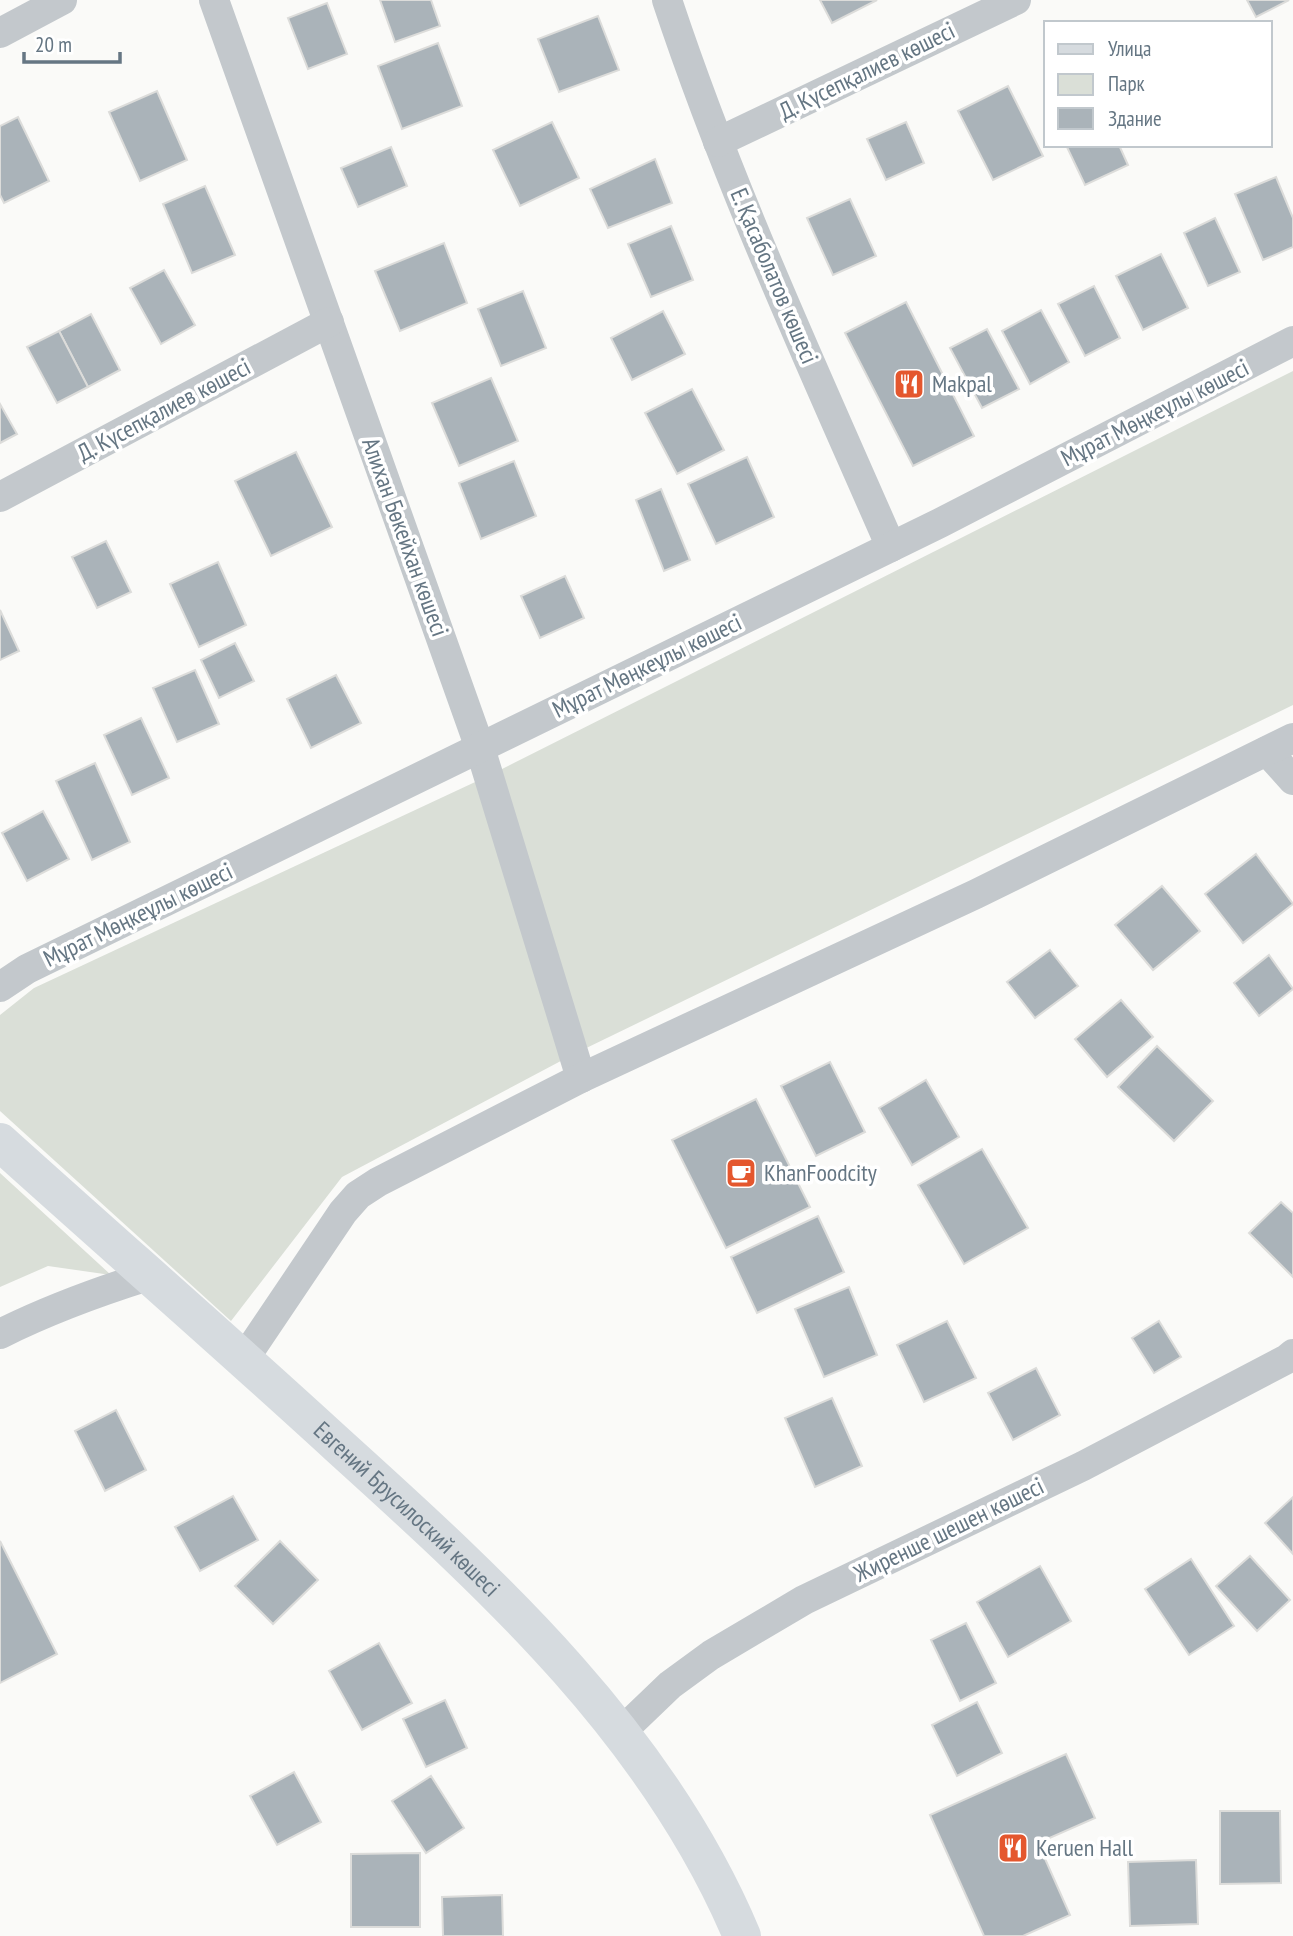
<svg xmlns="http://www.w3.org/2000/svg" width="1293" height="1936" font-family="'PT Sans Narrow',sans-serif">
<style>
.green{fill:#dadfd7}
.building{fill:#aab3b9;stroke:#dcdcda;stroke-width:2}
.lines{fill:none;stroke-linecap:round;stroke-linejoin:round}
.minor{stroke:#c3c8cc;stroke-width:30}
.secondary{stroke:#d6dbdf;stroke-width:38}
.labels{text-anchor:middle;stroke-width:7;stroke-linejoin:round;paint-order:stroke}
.street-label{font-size:24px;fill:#657683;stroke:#fff}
.poi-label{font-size:24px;fill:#657683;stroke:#fff;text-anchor:start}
</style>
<rect width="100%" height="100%" fill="#fafaf8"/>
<!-- green -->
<g class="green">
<polygon points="1293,371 1293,705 574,1054 342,1177 231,1321 0,1111 0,1015 34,988 488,776"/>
<polygon points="0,1173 111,1275 48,1266 0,1287"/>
</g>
<!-- building -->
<g class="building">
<polygon points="380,0 431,0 440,26 395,42"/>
<polygon points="820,0 877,0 832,23"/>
<polygon points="1247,0 1289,0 1256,17"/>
<polygon points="327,3 347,54 308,69 288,18"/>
<polygon points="598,16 619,70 559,92 538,39"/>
<polygon points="438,43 462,106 402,129 378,66"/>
<polygon points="1008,86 1043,156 993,180 958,111"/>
<polygon points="157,91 187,160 140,181 109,112"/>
<polygon points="18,117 49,181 4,203 0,195 0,126"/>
<polygon points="552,122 579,178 520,206 493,150"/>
<polygon points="906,122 924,163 886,180 867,139"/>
<polygon points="1066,145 1119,145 1128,165 1085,185"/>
<polygon points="391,147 407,186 358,207 341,168"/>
<polygon points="655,159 672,203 608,228 590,189"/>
<polygon points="1276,177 1293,218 1293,247 1263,260 1235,194"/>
<polygon points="205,186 235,255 192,273 163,204"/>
<polygon points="850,199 876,256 833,275 807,218"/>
<polygon points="1215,218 1240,272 1208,286 1184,233"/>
<polygon points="671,226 693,280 651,297 628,244"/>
<polygon points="444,243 467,303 400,331 375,271"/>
<polygon points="1161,254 1188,308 1143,330 1116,276"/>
<polygon points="164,270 195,325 161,344 130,288"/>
<polygon points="1094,286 1120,338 1085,356 1058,304"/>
<polygon points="523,291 546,348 501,366 478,309"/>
<polygon points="906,302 974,436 913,466 845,333"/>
<polygon points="1041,310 1069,362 1030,384 1002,331"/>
<polygon points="663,311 685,354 632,380 611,338"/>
<polygon points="91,314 120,370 88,387 59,331"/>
<polygon points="987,329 1019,389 982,408 950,348"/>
<polygon points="59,331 88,387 57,403 27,347"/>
<polygon points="491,378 518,441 459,466 432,403"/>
<polygon points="692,389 724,450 677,474 645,413"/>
<polygon points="0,404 17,434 0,443"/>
<polygon points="296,452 332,527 271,556 235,481"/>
<polygon points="747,457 774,517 716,544 688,484"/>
<polygon points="514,461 536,516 481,539 459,483"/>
<polygon points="661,489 690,560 664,571 636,500"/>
<polygon points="106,541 131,592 97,608 72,557"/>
<polygon points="218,562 246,625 199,647 170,584"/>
<polygon points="565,576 584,618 540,638 521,596"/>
<polygon points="0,610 19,651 0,660"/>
<polygon points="235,643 254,681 219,698 201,660"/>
<polygon points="195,670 219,724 177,742 153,688"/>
<polygon points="336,675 361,723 311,748 287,699"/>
<polygon points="141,718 169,778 132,795 104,735"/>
<polygon points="95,763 130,842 92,860 56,781"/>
<polygon points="43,811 69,859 27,881 2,833"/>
<polygon points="1256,854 1293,904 1243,943 1205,894"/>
<polygon points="1162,886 1200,931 1153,970 1115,925"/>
<polygon points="1050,950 1078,986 1035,1018 1007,982"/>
<polygon points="1269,955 1293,989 1259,1016 1234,983"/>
<polygon points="1121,1000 1153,1037 1107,1077 1075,1039"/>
<polygon points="1157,1046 1213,1101 1174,1141 1118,1087"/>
<polygon points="830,1062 865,1132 816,1156 781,1086"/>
<polygon points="926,1080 959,1137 912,1165 879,1108"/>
<polygon points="756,1099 810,1207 726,1248 672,1140"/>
<polygon points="982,1149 1028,1228 964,1264 918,1185"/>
<polygon points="1281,1202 1293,1213 1293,1277 1249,1233"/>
<polygon points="818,1216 844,1272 757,1313 731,1257"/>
<polygon points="849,1287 877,1355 824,1377 795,1309"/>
<polygon points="947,1321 976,1378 924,1402 897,1345"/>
<polygon points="1159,1321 1181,1357 1154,1373 1132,1338"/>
<polygon points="1036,1368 1060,1415 1013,1440 988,1393"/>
<polygon points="832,1398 862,1466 815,1487 785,1418"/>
<polygon points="116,1410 146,1470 105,1491 75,1431"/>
<polygon points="233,1496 258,1540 200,1571 175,1527"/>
<polygon points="1293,1497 1293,1554 1265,1523"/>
<polygon points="0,1541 57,1654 0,1683"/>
<polygon points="280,1541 318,1580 273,1624 235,1586"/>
<polygon points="1250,1556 1290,1600 1257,1631 1216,1586"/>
<polygon points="1191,1559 1234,1626 1189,1655 1145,1589"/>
<polygon points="1040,1566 1071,1621 1008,1657 977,1602"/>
<polygon points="966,1623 996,1683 960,1701 931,1640"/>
<polygon points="379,1643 412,1703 362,1730 329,1671"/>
<polygon points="445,1700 467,1748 426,1767 403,1719"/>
<polygon points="977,1702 1002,1753 957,1776 932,1725"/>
<polygon points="1066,1754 1095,1818 1038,1843 1070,1915 1023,1936 984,1936 930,1815"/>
<polygon points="294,1772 321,1822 277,1845 250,1796"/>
<polygon points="431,1776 464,1828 426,1853 392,1801"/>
<polygon points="1220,1811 1280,1811 1281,1883 1220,1884"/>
<polygon points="420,1853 420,1927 351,1927 351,1854"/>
<polygon points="1196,1860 1198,1924 1130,1926 1128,1862"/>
<polygon points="502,1895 503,1936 443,1936 442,1897"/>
</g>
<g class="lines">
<!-- minor -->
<g class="minor">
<polyline points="214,0 480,748 581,1078"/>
<path d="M667 0C729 187 812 366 891 547"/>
<polyline points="0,33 62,0"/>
<polyline points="718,142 1016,0"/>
<polyline points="0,497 329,322"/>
<polyline points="1267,751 1293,780"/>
<polyline points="0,987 27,969 940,523 1293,341"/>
<path d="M0 1334C48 1310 97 1292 148 1276"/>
<polyline points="244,1359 343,1212 358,1195 378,1182 581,1078 976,894 1293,738"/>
<polyline points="621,1732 670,1685 711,1655 804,1600 1083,1466 1287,1359 1293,1354"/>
</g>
<!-- secondary -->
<path class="secondary" id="s1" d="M0 1142C113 1244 228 1344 340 1447 497 1589 658 1736 742 1936"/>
</g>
<!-- icons -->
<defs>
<g id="restaurant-square" transform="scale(1.575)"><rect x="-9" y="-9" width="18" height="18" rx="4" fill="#e4572e" stroke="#fff"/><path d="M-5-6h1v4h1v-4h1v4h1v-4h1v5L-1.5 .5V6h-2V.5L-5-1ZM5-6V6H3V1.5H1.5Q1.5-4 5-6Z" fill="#fff"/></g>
<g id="cafe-square" transform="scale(1.575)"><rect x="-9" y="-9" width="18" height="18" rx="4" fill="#e4572e" stroke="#fff"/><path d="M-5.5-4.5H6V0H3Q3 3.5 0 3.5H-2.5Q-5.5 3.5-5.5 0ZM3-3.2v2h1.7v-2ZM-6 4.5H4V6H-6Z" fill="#fff"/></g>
</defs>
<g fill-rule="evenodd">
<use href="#restaurant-square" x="909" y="384"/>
<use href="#cafe-square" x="741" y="1173"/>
<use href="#restaurant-square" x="1013" y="1848"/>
</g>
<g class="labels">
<!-- street labels -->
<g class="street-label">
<text transform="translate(867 71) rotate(-26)" y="8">Д. Күсепқалиев көшесі</text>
<text transform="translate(774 276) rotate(67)" y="8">Е. Қасаболатов көшесі</text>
<text transform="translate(164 410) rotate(-28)" y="8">Д. Күсепқалиев көшесі</text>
<text transform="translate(1155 413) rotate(-27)" y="8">Мұрат Мөңкеұлы көшесі</text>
<text transform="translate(405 537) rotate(70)" y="8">Алихан Бөкейхан көшесі</text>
<text transform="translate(647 666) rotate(-26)" y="8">Мұрат Мөңкеұлы көшесі</text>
<text transform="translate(138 915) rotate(-26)" y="8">Мұрат Мөңкеұлы көшесі</text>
<text dy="8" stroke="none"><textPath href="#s1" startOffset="548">Евгений Брусилоский көшесі</textPath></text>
<text transform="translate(949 1530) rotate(-26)" y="8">Жиренше шешен көшесі</text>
</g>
<!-- poi labels -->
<g class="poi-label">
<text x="932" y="392">Makpal</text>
<text x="764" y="1181">KhanFoodcity</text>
<text x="1036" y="1856">Keruen Hall</text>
</g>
</g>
<!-- legend -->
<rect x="1044" y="21" width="228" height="126" fill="#ffffff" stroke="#c1c8cd" stroke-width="2"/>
<rect x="1058" y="44" width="35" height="10" fill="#d6dbdf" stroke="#c1c8cd" stroke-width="2"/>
<text x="1108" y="56" font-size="21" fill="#657683">Улица</text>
<rect x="1058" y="74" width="35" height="21" fill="#dadfd7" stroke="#c1c8cd" stroke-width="2"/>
<text x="1108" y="91" font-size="21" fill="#657683">Парк</text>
<rect x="1058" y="108" width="35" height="21" fill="#aab3b9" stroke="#c1c8cd" stroke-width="2"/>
<text x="1108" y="126" font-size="21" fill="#657683">Здание</text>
<!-- scale -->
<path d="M24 52v10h96v-10" fill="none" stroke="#657683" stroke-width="3.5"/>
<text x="35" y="52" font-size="21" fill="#657683" stroke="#ffffff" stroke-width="5" paint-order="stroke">20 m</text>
</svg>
